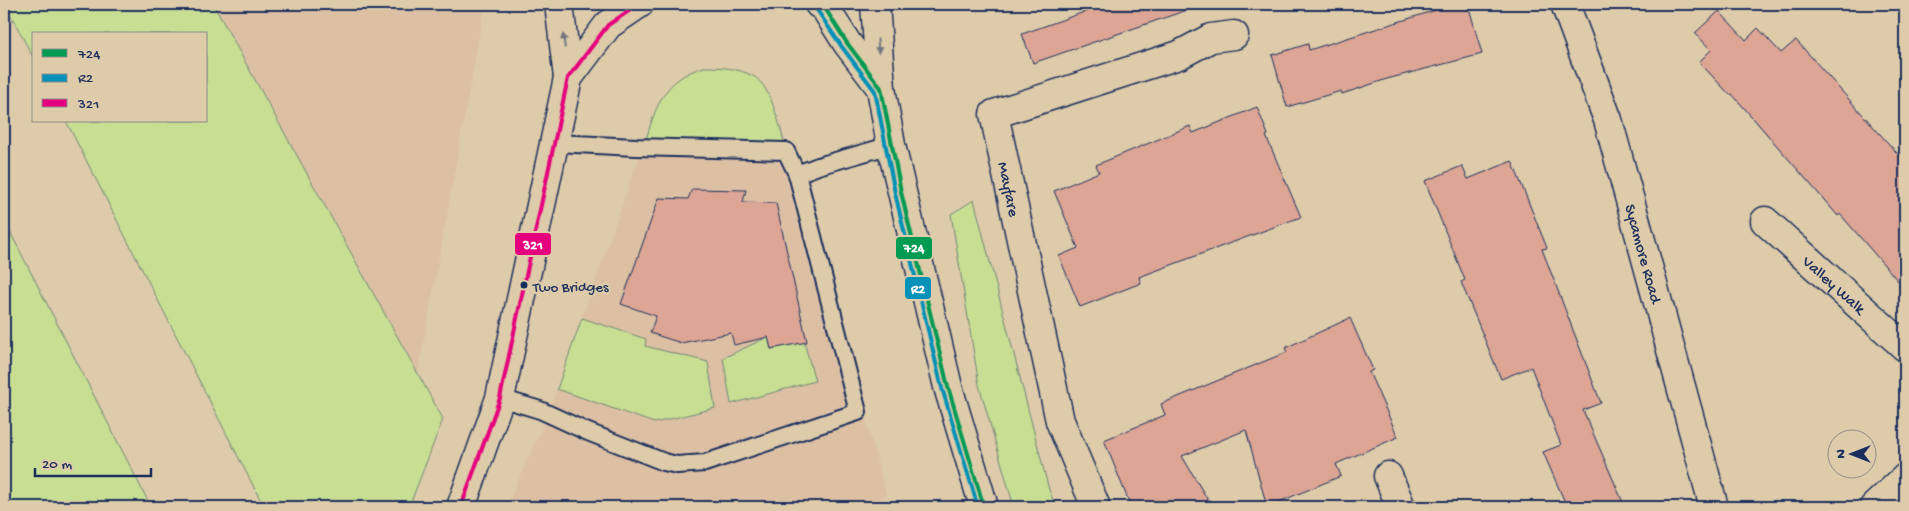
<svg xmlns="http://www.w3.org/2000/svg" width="1909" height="511" font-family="'Gochi Hand',sans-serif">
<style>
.built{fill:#ddc0a3}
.green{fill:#c7de93;stroke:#718678}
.building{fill:#dca594;stroke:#1b2f5e}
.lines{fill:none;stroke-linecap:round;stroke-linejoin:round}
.service-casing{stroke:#1b2f5e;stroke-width:20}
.minor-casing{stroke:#1b2f5e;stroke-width:31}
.tertiary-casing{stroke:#1b2f5e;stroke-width:31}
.primary-casing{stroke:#1b2f5e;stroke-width:31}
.service{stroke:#decba9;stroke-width:16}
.minor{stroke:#decba9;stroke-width:28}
.tertiary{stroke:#decba9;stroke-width:28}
.primary{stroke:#decba9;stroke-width:28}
.bus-1-casing{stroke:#decba9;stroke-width:8}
.bus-2-casing{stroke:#decba9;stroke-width:8}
.bus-3-casing{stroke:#decba9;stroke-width:8}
.bus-1{stroke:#039a52;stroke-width:4}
.bus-2{stroke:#0591b8;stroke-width:4}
.bus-3{stroke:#e5007d;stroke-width:4}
.oneway{fill:#737580}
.bus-dot{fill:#1b2f5e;stroke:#decba9;stroke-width:2}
.labels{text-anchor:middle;stroke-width:4.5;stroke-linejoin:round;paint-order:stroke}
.bus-label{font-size:15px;fill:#1b2f5e;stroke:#decba9;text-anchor:start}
.street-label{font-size:16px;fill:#1b2f5e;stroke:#decba9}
.line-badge{stroke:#decba9;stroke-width:2}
.badge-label{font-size:14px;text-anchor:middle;font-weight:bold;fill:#fff}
</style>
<rect width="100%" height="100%" fill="#decba9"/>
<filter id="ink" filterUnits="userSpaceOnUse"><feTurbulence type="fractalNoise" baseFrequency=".02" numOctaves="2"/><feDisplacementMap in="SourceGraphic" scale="10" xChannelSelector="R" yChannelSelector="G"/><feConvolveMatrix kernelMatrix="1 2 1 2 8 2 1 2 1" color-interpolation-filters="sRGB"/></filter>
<g filter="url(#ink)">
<!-- built -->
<g class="built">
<polygon points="213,4 485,4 418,374"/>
<polygon points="704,67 736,69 755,77 769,97 804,201 887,496 861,507 506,507 547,417 659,101 668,88 682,76"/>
</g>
<!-- green -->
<g class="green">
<polygon points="5,4 213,4 443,419 409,507 264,507 66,121 206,121 206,34 34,34 34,59"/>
<path d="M704 67C721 67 738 68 753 76 773 86 782 137 788 157L645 143C656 106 663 79 704 67Z"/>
<polygon points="974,200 1049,490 1056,507 1014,507 979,385 951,214"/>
<polygon points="4,220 151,507 11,507 4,493"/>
<polygon points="582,318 646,339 645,346 708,362 715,408 654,423 557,389"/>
<polygon points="768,337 771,349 804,342 815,381 731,404 723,358"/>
</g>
<!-- building -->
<g class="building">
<polygon points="1107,4 1189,4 1190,9 1033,63 1022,34"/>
<polygon points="1455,4 1468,4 1482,54 1387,79 1342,94 1341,91 1287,107 1272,55 1308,44 1309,50"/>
<polygon points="1719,11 1746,40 1758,28 1781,53 1796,40 1905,162 1905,289 1840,214 1838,216 1732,94 1730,95 1699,62 1711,50 1695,33"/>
<polygon points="1257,107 1268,135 1266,136 1301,217 1139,277 1141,283 1080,307 1059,256 1078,248 1054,191 1099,172 1096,165 1159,139 1190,126 1193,133"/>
<polygon points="1512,161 1547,248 1542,249 1601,403 1583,410 1625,507 1567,507 1543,452 1561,445 1531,367 1501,379 1461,282 1465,280 1425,181 1462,166 1468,179"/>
<polygon points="692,189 746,190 743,202 776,203 807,342 771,349 768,337 734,345 731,333 681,343 650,333 656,316 621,304 659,198 688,199"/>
<polygon points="1350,318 1373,370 1369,372 1398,437 1336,464 1341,476 1267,507 1246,430 1182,456 1212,507 1131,507 1104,440 1165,415 1161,404 1287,352 1285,348"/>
</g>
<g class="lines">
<!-- service casing -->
<g class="service-casing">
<g id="service">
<polyline points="555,143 636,147 786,151 797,174 818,166 891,145"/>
<polyline points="500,398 540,410 588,432 664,462 677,465 705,463 858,412 797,174"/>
</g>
</g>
<!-- minor casing -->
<g class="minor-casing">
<g id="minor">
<path id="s1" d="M1565 4 1608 120 1714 507"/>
<path id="s2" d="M1765 221 1905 347"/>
<polyline points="1388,476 1401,507"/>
<polyline points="1096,507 1060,421 994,114 1179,55 1211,38 1234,35"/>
<polyline points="1874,507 1905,478"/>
</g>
</g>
<!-- tertiary casing -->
<g class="tertiary-casing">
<g id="tertiary">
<polyline points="559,4 568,78"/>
<polyline points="461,507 500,398 568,78 608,25 639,4"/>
</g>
</g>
<!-- primary casing -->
<g class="primary-casing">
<g id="primary">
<polyline points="819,4 823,5 847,43 881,88"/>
<polyline points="875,4 881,88 891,145 948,387 984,507"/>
</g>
</g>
<!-- service -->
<use href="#service" class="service"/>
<!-- minor -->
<use href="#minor" class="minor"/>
<!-- tertiary -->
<use href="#tertiary" class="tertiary"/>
<!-- primary -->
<use href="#primary" class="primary"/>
<!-- bus-1 casing -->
<g class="bus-1-casing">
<polyline id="bus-1" points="819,4 823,5 847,43 881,88 901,192 948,387 984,507"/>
</g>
<!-- bus-2 casing -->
<g class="bus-2-casing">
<polyline id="bus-2" points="817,10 842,47 875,91 895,193 942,388 978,507"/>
</g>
<!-- bus-3 casing -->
<g class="bus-3-casing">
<polyline id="bus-3" points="461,507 500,398 568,78 608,25 639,4"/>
</g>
<!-- bus-1 -->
<use href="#bus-1" class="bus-1"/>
<!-- bus-2 -->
<use href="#bus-2" class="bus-2"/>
<!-- bus-3 -->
<use href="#bus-3" class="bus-3"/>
</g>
<!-- one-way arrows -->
<defs><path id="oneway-solid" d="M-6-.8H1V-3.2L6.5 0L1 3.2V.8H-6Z" transform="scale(1.25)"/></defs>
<g class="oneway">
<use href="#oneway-solid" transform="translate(564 41) rotate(-97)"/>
<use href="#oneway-solid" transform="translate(878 46) rotate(86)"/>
</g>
</g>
<!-- markers -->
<circle class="bus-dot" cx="524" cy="285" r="4.5"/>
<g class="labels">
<!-- bus labels -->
<g class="bus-label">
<text x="533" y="291">Two Bridges</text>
</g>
<!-- street labels -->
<g class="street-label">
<text transform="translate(1010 189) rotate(78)" y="6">Mayfare</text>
<text dy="6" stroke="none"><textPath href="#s1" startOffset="262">Sycamore Road</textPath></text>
<text dy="6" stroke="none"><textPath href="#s2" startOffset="94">Valley Walk</textPath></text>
</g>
</g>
<g class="line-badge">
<rect x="514" y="232" width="38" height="24" rx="5" fill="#e5007d"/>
<rect x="895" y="236" width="38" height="24" rx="5" fill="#039a52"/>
<rect x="904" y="276" width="28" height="24" rx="5" fill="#0591b8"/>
</g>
<g class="badge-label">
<text x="533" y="249">321</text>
<text x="914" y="252">724</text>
<text x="918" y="293">R2</text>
</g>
<!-- margin -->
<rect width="1909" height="511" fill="none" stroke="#decba9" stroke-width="20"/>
<rect x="10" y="10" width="1889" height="491" fill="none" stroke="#1b2f5e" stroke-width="2" filter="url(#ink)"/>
<!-- legend -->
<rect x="32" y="32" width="175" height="90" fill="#decba9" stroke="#908d8b"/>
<rect x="42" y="49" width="25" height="8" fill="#039a52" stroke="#908d8b"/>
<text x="78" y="58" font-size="15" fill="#1b2f5e">724</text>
<rect x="42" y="74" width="25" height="8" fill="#0591b8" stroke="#908d8b"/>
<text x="78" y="82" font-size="15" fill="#1b2f5e">R2</text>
<rect x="42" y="99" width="25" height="8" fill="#e5007d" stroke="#908d8b"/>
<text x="78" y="108" font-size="15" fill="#1b2f5e">321</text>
<!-- north arrow -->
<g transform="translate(1852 454) rotate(270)"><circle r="24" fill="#decba9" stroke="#908d8b"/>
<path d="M0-4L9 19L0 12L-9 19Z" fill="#1b2f5e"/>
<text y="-8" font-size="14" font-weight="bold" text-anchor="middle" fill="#1b2f5e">N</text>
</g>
<!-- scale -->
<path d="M35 468v8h116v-8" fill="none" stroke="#1b2f5e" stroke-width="2.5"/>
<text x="42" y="468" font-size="15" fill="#1b2f5e" stroke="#decba9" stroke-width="4" paint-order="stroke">20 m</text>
</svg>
